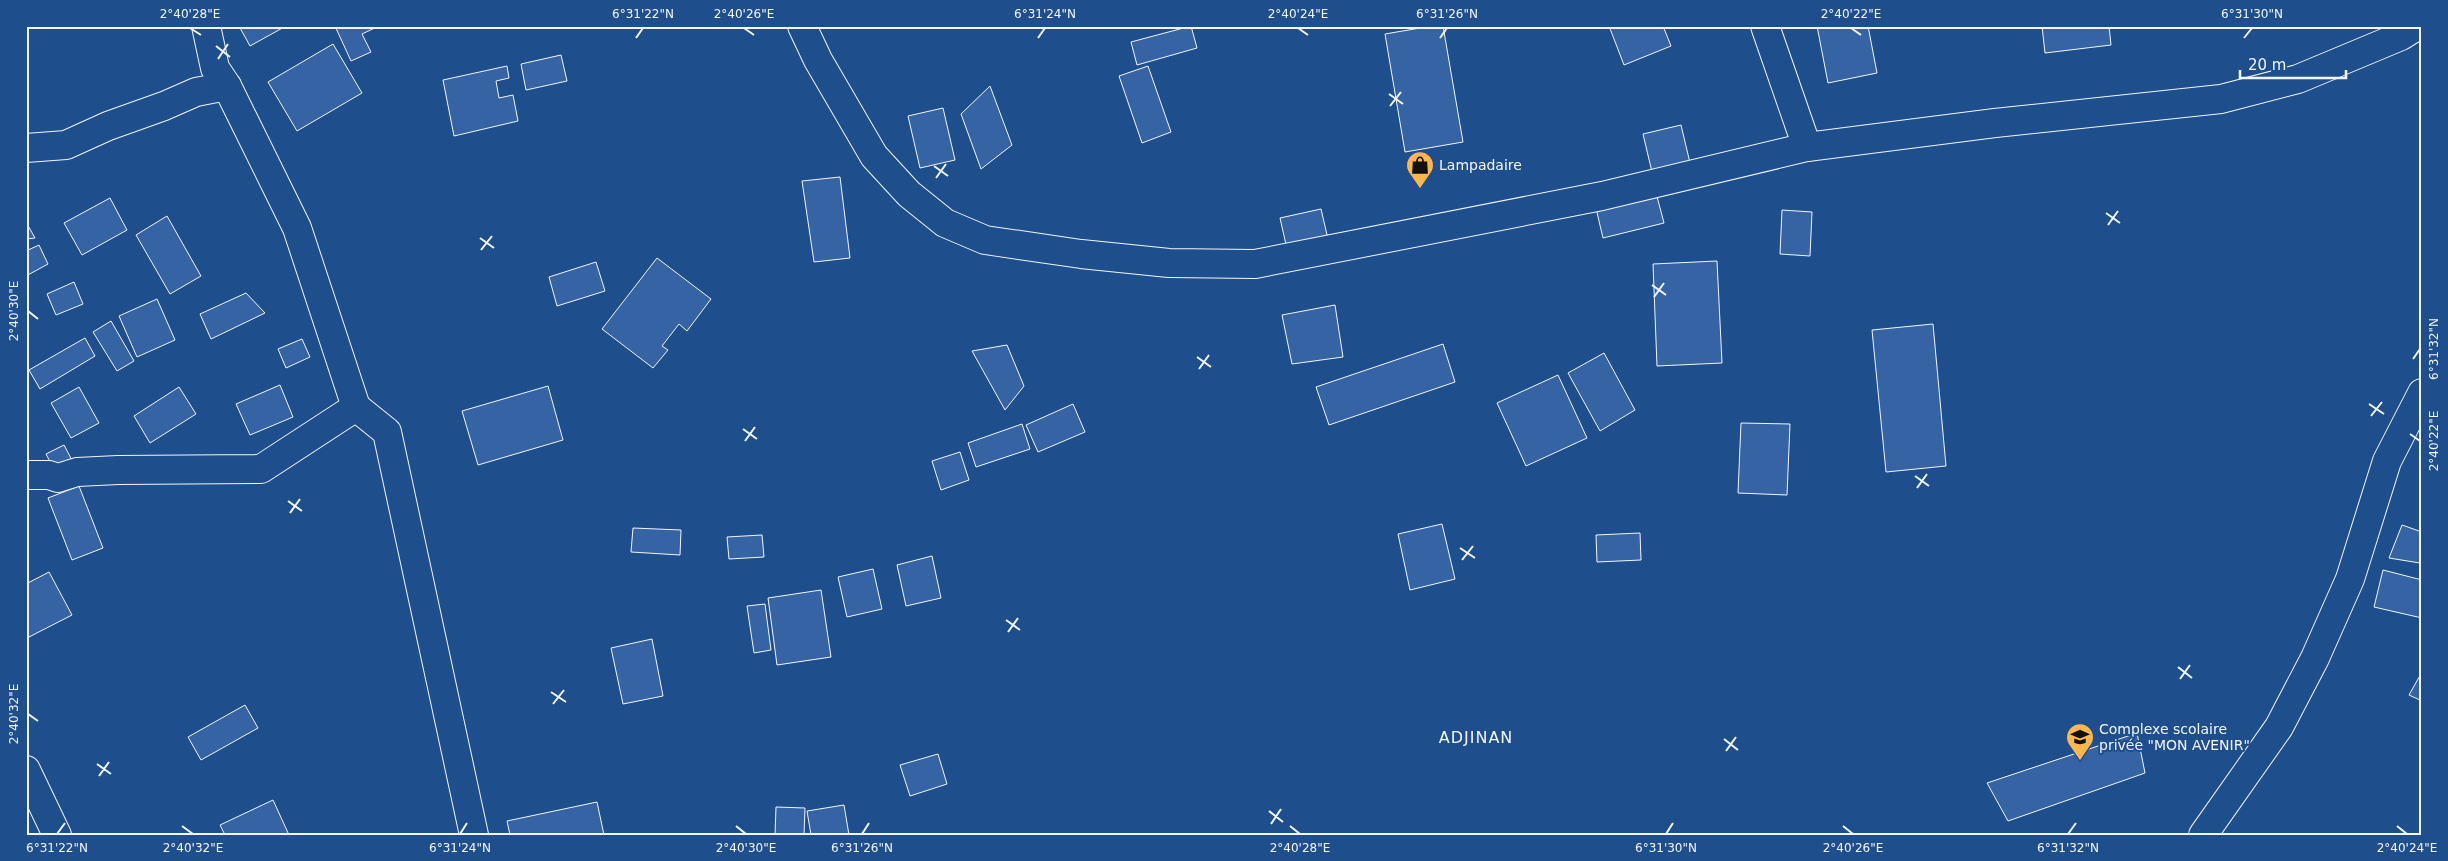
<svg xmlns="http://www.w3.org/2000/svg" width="2448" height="861" font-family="'DejaVu Sans',sans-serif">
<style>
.building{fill:#3563a3;stroke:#f2f6ff}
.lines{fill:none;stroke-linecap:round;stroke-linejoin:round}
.minor-casing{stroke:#f2f6ff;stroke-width:30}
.minor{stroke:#1f4e8c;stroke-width:28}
.ticks{fill:none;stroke:#f2f6ff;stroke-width:2}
.labels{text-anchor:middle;stroke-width:4;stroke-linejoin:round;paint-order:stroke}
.poi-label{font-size:14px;fill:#f2f6ff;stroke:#1f4e8c;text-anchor:start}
.quarter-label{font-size:16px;letter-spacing:1px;fill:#f2f6ff;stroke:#1f4e8c}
.neatline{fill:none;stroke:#f2f6ff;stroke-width:2}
.ticks-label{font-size:12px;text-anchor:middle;fill:#f2f6ff}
</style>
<rect width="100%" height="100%" fill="#1f4e8c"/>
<!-- building -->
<g class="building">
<polygon points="239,26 286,26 250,46"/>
<polygon points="335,26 379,26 362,34 371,52 351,61"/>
<polygon points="1191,26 1197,48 1137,65 1131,42"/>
<polygon points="1432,26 1443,26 1463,142 1405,152 1385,34"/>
<polygon points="1609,26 1663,26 1671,46 1624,65"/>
<polygon points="1817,26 1868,26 1877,73 1828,83"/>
<polygon points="2042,26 2109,26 2111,45 2045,53"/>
<polygon points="333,44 362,93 297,131 268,82"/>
<polygon points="561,55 567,81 526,90 521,64"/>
<polygon points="507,66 509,78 496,81 499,98 513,95 518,121 454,136 443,80"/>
<polygon points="1148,66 1171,132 1142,143 1119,76"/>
<polygon points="990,86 1012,145 981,169 961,114"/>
<polygon points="943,108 955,160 920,168 908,116"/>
<polygon points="1681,125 1690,163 1652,172 1643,134"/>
<polygon points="840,177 850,258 814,262 802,181"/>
<polygon points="1655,189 1664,223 1603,238 1595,204"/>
<polygon points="110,198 127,230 82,255 64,223"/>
<polygon points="1321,209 1328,239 1287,249 1280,218"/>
<polygon points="1782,210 1812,212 1810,256 1780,254"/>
<polygon points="167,216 201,276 170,294 136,235"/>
<polygon points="26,222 35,238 26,239"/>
<polygon points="39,245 48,264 26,276 26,251"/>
<polygon points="657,258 711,299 687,331 679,324 662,346 668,350 653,368 602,329"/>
<polygon points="1717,261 1722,363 1657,366 1653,264"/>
<polygon points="596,262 605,291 557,306 549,277"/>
<polygon points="74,282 83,304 56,315 47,294"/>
<polygon points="246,293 265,313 211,339 200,314"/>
<polygon points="157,299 175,340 137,357 119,316"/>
<polygon points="1335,305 1343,357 1292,364 1282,315"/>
<polygon points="111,321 134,361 117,371 93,332"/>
<polygon points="1933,324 1946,466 1886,472 1872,330"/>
<polygon points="85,338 95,356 40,389 29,370"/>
<polygon points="302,339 310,357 286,368 278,349"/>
<polygon points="1443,344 1455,382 1329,425 1316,387"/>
<polygon points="1007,345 1024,386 1005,410 972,351"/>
<polygon points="1604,353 1635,410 1600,431 1568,373"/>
<polygon points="1558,375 1587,438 1526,466 1497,403"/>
<polygon points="280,385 293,417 250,435 236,404"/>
<polygon points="548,386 563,440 478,465 462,411"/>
<polygon points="79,387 99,423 71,438 51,403"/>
<polygon points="179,387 196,414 150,443 134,416"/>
<polygon points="1073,404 1085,432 1038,452 1026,425"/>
<polygon points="1741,423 1790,424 1787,495 1738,493"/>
<polygon points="1022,424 1030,449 976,467 968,443"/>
<polygon points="64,445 75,466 57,475 46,454"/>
<polygon points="960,452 969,480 941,490 932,461"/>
<polygon points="79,486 103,548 72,560 48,498"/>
<polygon points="1442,524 1455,579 1410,590 1398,534"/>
<polygon points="2402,525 2422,532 2420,563 2389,558"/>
<polygon points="633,528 681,530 680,555 631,552"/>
<polygon points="1640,533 1641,560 1597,562 1596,535"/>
<polygon points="762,535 764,557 729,559 727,537"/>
<polygon points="932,556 941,598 906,606 897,565"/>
<polygon points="873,569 882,609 847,617 838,577"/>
<polygon points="2383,570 2422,580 2422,618 2374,607"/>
<polygon points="49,572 72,615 29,637 26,631 26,584"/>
<polygon points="821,590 831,657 777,665 768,598"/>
<polygon points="765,604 771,650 754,653 747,606"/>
<polygon points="652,639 663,696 623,704 611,648"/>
<polygon points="2422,672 2422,701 2409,695"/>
<polygon points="245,705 258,728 201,760 188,737"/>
<polygon points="2137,733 2145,773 2008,821 1987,783"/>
<polygon points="938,754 947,784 910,796 900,765"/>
<polygon points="273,800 289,835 225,835 220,825"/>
<polygon points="597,802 604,835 510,835 507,821"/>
<polygon points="844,805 849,835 811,835 807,811"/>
<polygon points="776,807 805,808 804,835 775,835"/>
</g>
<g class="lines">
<!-- minor casing -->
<g class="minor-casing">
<g id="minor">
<polyline points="206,26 215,68 227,86 297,228 356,407 387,432 474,835"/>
<polyline points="802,26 818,60 874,156 909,194 945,223 985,240 1081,254 1169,263 1255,264 1602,196 1807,147 1995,123 2221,99 2298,79 2401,36 2417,26"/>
<polyline points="1765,26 1807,147"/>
<polyline points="26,148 66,145 108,126 164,106 196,92 227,86"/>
<polyline points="26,475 49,475 58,478 77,472 118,470 261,469 356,407"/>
<polyline points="26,770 57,835"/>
<polyline points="2203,835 2279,727 2315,658 2350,579 2387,461 2422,393"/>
</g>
</g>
<!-- minor -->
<use href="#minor" class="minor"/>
</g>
<!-- ticks -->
<path class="ticks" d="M190 28 201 35M744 28 754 35M1298 28 1308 35M1851 28 1861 35M636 38 643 28M1038 38 1045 28M1440 38 1447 28M2244 38 2252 28M216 46 230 57M218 59 228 44M1389 94 1403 104M1390 106 1401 92M934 166 948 176M936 178 946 164M2106 213 2120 223M2108 225 2118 211M480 238 494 248M481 250 492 236M1652 285 1666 295M1654 297 1664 283M28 311 38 319M1197 357 1211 367M2413 359 2420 349M1199 369 1209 355M2369 404 2384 414M2371 416 2382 402M743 429 757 439M2410 434 2420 441M745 441 755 427M1915 476 1929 486M1917 488 1927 474M288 501 302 511M290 513 300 499M1460 548 1475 558M1462 560 1473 546M1006 620 1020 630M1008 632 1018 618M2178 667 2192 678M2180 679 2190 665M551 692 566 702M553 704 564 690M28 714 38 721M1724 739 1738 750M1726 751 1736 737M97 764 111 774M99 776 109 762M1269 811 1283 822M1271 824 1281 809M182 826 193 834M736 826 746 834M1290 826 1300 834M1843 826 1853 834M2397 826 2407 834M57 834 65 823M460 834 467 823M862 834 869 823M1666 834 1673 823M2068 834 2076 823"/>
<!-- icons -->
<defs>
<g id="shop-pin" transform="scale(1.4375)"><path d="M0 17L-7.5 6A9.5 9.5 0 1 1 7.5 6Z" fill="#ffb74d" stroke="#1f4e8c"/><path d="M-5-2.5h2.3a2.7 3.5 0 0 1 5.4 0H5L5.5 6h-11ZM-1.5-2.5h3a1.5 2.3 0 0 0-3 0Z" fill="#111"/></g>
<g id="school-pin" transform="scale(1.4375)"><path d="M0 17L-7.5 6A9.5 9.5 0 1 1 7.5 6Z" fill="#ffb74d" stroke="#1f4e8c"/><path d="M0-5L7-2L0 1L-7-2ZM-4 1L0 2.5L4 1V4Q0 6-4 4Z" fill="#111"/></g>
</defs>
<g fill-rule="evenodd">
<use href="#shop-pin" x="1420" y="165"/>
<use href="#school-pin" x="2080" y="737"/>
</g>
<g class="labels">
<!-- poi labels -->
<g class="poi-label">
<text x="1439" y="170">Lampadaire</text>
<text x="2099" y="734">Complexe scolaire<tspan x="2099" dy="16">privée "MON AVENIR"</tspan></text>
</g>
<!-- quarter labels -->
<g class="quarter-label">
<text x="1476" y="743">ADJINAN</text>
</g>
</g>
<!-- border -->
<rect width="2448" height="861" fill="none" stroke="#1f4e8c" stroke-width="55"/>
<!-- scale -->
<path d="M2240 70v8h106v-8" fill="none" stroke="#f2f6ff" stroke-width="2.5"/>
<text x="2248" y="70" font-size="15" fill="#f2f6ff" stroke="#1f4e8c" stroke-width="4" paint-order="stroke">20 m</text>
<rect x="28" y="28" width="2392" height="806" class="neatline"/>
<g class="ticks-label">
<text x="190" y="18">2°40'28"E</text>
<text x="643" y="18">6°31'22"N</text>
<text x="744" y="18">2°40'26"E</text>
<text x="1045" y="18">6°31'24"N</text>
<text x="1298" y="18">2°40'24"E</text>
<text x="1447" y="18">6°31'26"N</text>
<text x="1851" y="18">2°40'22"E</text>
<text x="2252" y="18">6°31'30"N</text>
<text transform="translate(14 311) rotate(-90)" y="4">2°40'30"E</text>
<text transform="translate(2434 349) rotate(-90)" y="4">6°31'32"N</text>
<text transform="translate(2434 441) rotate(-90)" y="4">2°40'22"E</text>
<text transform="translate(14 714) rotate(-90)" y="4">2°40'32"E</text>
<text x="57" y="852">6°31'22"N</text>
<text x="193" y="852">2°40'32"E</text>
<text x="460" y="852">6°31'24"N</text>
<text x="746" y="852">2°40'30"E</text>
<text x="862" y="852">6°31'26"N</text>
<text x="1300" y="852">2°40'28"E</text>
<text x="1666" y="852">6°31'30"N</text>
<text x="1853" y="852">2°40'26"E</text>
<text x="2068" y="852">6°31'32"N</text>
<text x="2407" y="852">2°40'24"E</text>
</g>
</svg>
